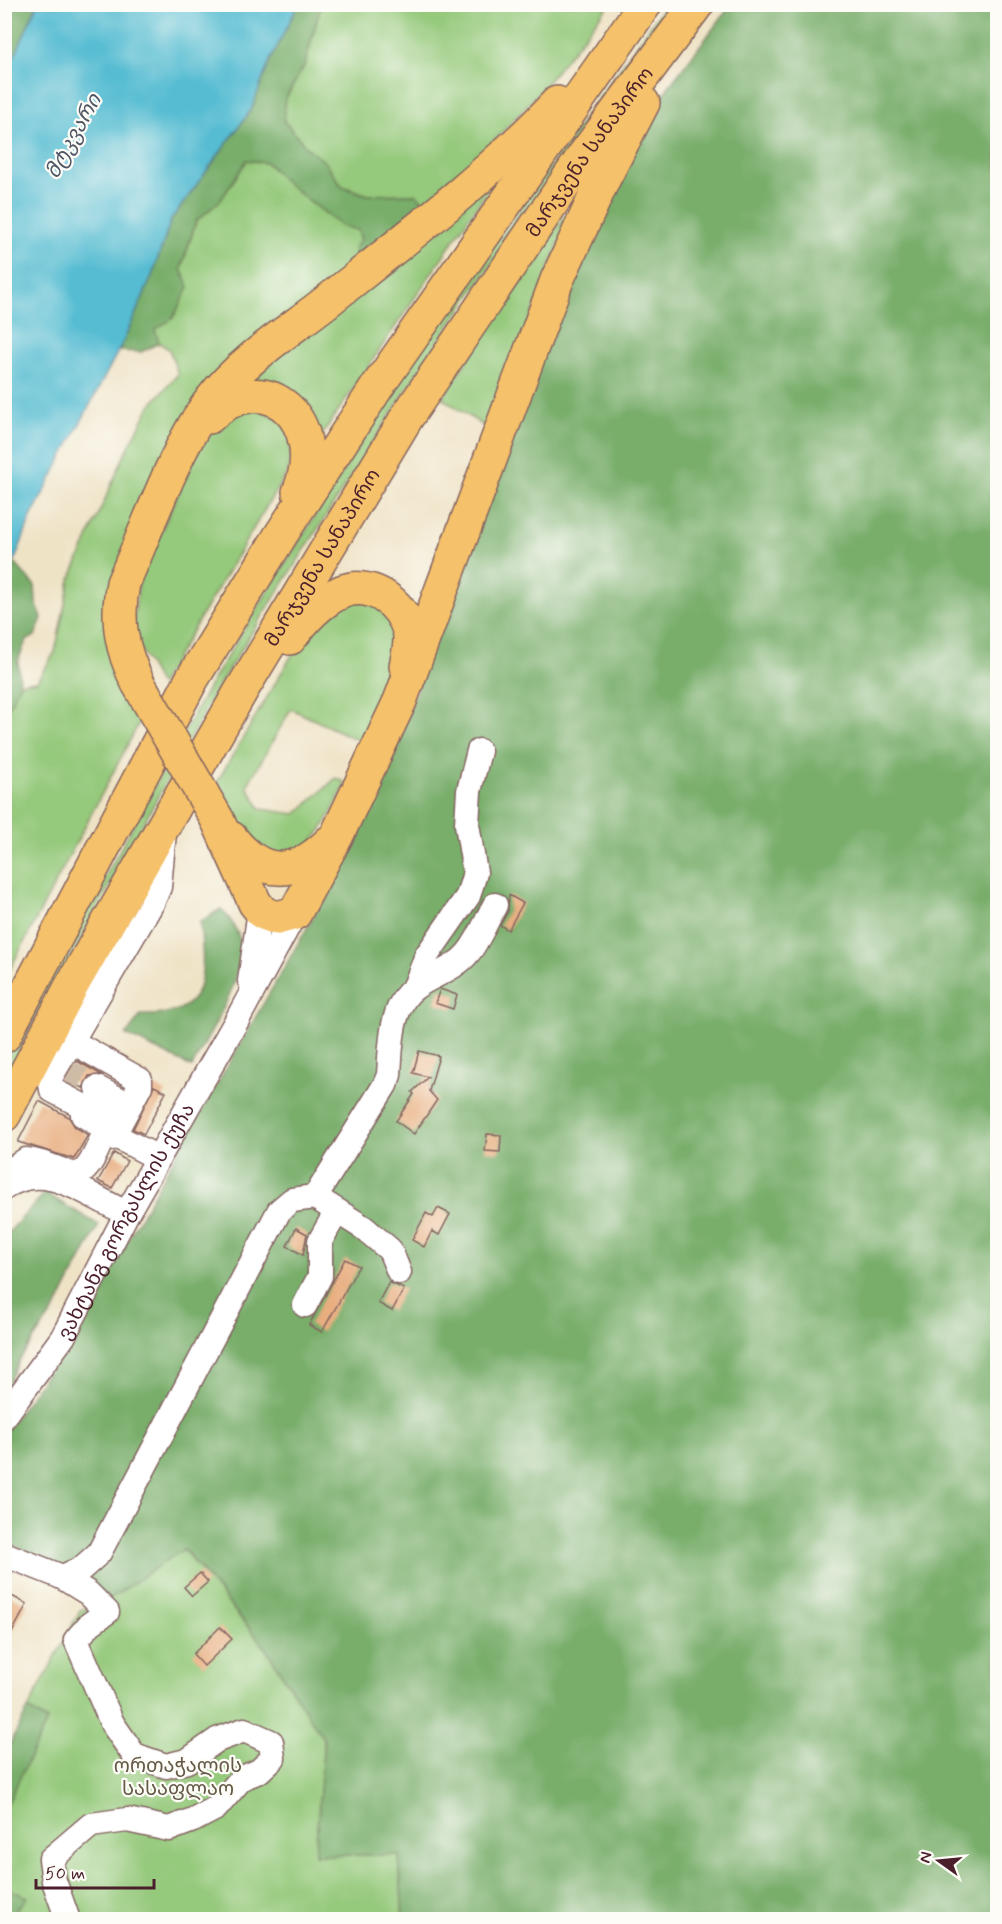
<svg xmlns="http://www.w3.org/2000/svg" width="1002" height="1924" font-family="Mynerve,'Noto Sans Georgian',sans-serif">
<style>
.green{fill:#95c97b;stroke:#707453;stroke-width:1.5}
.forest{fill:#78ad6b;stroke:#61664b;stroke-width:1.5}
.water{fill:#55bcd2;stroke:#506e7e;stroke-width:1.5}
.building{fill:#e8ae80}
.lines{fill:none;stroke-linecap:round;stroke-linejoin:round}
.minor-tunnel{stroke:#cebca7;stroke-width:24;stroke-dasharray:24 12;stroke-linecap:butt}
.minor-casing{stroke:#846461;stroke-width:27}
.highway-casing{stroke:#846461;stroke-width:36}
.minor{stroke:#fff;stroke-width:24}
.highway{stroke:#f5c16b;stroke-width:33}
.highway-bridge-casing{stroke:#846461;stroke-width:36;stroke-linecap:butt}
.highway-bridge{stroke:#f5c16b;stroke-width:33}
.labels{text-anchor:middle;stroke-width:4.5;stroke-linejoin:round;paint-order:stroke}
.street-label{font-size:20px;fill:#4a1f2b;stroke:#fdfcf7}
.park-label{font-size:20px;fill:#645a47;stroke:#fdfcf7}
.water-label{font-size:21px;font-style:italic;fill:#4e5665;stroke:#fdfcf7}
</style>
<rect width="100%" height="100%" fill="#fdfcf7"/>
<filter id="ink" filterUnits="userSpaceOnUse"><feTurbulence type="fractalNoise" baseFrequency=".0167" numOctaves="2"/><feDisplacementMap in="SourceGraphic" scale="12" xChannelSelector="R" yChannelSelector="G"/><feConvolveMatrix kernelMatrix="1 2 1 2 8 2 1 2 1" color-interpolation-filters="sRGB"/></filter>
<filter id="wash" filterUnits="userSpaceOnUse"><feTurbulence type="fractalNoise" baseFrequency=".008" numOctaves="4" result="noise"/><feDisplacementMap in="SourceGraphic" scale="24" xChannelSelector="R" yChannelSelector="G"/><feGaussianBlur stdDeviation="1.35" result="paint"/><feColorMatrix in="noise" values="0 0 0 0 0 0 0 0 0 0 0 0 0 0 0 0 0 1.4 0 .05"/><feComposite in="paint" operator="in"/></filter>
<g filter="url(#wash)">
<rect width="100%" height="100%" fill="#efe3c6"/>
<!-- green -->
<g class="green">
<polygon points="321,5 609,5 541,90 485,151 428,207 416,194 368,195 342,186 325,162 306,147 284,121 285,100 305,64"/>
<polygon points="665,5 677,5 556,170 422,365 220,683 5,1078 5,1062 12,1047 212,681 413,359"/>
<polygon points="247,160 267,163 289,185 342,226 358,230 361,240 360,262 235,363 108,644 116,674 140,721 5,979 5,948 8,946 4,936 4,716 20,683 37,681 55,652 70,580 123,458 150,406 178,374 169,349 159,343 154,330 173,318 181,270 196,221 220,201"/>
<polygon points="502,169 320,438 244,387 328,308"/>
<polygon points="575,201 488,429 442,398"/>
<polygon points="243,404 292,423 289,469 160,685 136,641 133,624 139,581 195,457 215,423"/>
<path d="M338 601 388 602 401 654 364 743 291 709 247 786 261 809 296 814 336 778 346 783C334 806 320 847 291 854 285 855 277 855 271 855L222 812 228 800 217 782 309 626Z"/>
<polygon points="183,1549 264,1646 324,1740 315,1855 399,1855 403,1919 8,1919 27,1897 5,1888 4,1809 47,1721 28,1709 80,1610 108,1600"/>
</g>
<!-- forest -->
<g class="forest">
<polygon points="5,5 37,5 16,53 5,69"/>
<polygon points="298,5 321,5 305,64 285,100 284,121 306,147 325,162 342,187 368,195 416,194 428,207 360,262 354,248 361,240 358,230 342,226 289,185 267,163 247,160 220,201 196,221 181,269 189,287 173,318 155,330 159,343 141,352 119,351 152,276 171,220 251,110 269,63"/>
<polygon points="731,5 997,5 997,1919 403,1919 399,1855 315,1855 324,1740 264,1646 184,1549 108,1600 49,1560 5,1542 5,1432 65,1348 319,907 394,754 520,395 642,131 667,89"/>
<polygon points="14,562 35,586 36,603 42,618 35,636 26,641 18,661 20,683 5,716 5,587"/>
<path d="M221 909C233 921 244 940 241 958 236 991 208 1037 192 1067L126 1035 141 1015C210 1017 205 976 200 922Z"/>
<polygon points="45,1193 99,1225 57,1306 20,1359 5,1390 5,1236"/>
<polygon points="28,1709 47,1721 5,1809 5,1754"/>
<polygon points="5,1888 28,1897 8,1919 5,1919"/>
</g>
<!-- water -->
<polygon class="water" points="37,5 298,5 269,63 251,110 171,220 152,276 124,340 31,517 5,587 5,69 16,53"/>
<g id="blocks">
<!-- building -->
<g class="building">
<polygon points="509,895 523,903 508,930 500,925 508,911"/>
<polygon points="440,989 457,995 453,1009 435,1003"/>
<polygon points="419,1051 439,1056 429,1091 437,1100 414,1134 396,1121 414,1094 412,1092 428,1077 413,1073"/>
<polygon points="77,1061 102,1075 89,1076 83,1088 66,1079"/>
<polygon points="154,1086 166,1092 144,1134 133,1129"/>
<polygon points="39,1101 69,1117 75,1127 88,1135 74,1159 18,1142"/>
<polygon points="487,1134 501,1135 500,1152 485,1151"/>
<polygon points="114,1153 127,1161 112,1188 98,1181"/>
<polygon points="438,1208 450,1214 439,1235 432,1231 424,1247 412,1240 426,1213 433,1217"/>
<polygon points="296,1228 307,1234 303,1255 287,1246"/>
<polygon points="345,1259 359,1266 322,1332 309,1325"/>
<polygon points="389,1282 404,1289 392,1311 378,1303"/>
<polygon points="200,1573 208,1582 192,1596 184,1587"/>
<polygon points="4,1592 27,1604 4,1648"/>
<polygon points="220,1627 232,1639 204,1666 193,1654"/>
</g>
</g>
</g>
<g filter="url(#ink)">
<use href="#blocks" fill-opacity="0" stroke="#846461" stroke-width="1.5"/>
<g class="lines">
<!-- minor-tunnel -->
<polyline class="minor-tunnel" points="61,1068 97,1088"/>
<!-- minor casing -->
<g class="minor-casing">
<g id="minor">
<polyline points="250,981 260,910"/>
<polyline points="415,987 427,955 468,896 475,873 467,824 469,791 479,751"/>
<polyline points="73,1035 78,1045 140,1080 140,1086 112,1138"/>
<polyline points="97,1088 130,1105"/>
<polyline points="119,1125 52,1090 50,1078 152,903 159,887 164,832"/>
<polyline points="114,1135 158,1158"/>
<path d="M4 1175 26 1160C75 1166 78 1201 105 1131L103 1127 83 1115"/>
<path d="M4 1188C46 1157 90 1198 127 1213"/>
<path d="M315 1197 385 1085 389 1075C391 1047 390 1003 417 986 433 975 455 969 468 953 479 940 486 921 495 905"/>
<polyline points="305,1305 320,1276 320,1241 337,1211"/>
<path id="s1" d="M4 1417 63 1337 127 1213 237 1020 295 913"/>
<polyline points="4,1554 62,1577 81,1569 99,1553 279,1211 292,1200 315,1197 364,1228 390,1250 399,1272"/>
<polyline points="62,1577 88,1593 107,1612 90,1624 76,1640 112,1723 134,1755 166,1766 187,1761 217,1740 244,1730 271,1742 273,1758 259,1771 242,1778 216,1808 193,1820 169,1829 127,1820 91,1825 51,1859 54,1881 68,1920"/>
</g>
</g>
<!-- highway casing -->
<g class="highway-casing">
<g id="highway">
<path d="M209 417C268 361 328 424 299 492"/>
<path d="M290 638C304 620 319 602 341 592 370 580 400 601 409 630 412 641 408 656 406 666"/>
<path d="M138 683C121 649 116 620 123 583 149 526 175 447 212 399 243 359 291 330 330 299 408 237 489 175 557 103"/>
<polyline points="217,819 255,903 263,913 277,918 295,913 337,835 400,701 557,280 602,182 643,103"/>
<path d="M231 838C262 878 295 877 330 842"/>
<polyline points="4,1036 192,679 282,533 377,387 645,4"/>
<path id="s2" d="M4 1115 71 987 241 691 407 417 585 154 697 4"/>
</g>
</g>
<!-- minor -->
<use href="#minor" class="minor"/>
<!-- highway -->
<use href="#highway" class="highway"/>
<!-- highway-bridge casing -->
<g class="highway-bridge-casing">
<polyline id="highway-bridge" points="138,683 217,819"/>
</g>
<!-- highway-bridge -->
<use href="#highway-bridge" class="highway-bridge"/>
</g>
</g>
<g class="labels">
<!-- street labels -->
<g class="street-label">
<text dy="7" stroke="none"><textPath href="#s2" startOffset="1128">მარჯვენა სანაპირო</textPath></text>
<text dy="7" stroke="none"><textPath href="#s2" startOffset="642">მარჯვენა სანაპირო</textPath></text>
<text dy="7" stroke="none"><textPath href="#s1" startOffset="231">ვახტანგ გორგასლის ქუჩა</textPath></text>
</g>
<!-- park labels -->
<g class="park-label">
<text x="178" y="1772">ორთაჭალის<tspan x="178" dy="23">სასაფლაო</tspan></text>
</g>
<!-- water labels -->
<g class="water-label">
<text transform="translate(73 136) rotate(-61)" y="7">მტკვარი</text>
</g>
</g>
<!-- margin -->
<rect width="1002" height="1924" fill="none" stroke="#fdfcf7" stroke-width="24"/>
<!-- north arrow -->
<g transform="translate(939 1861) rotate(285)" stroke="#fdfcf7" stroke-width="4.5" paint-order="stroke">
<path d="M0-4.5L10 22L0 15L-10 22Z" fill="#4a1f2b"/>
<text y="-9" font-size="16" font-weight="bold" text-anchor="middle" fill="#4a1f2b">N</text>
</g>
<!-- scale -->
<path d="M36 1879v9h118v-9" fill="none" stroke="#4a1f2b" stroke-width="3"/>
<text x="45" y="1879" font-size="18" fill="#4a1f2b" stroke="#fdfcf7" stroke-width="4.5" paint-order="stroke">50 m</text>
</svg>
